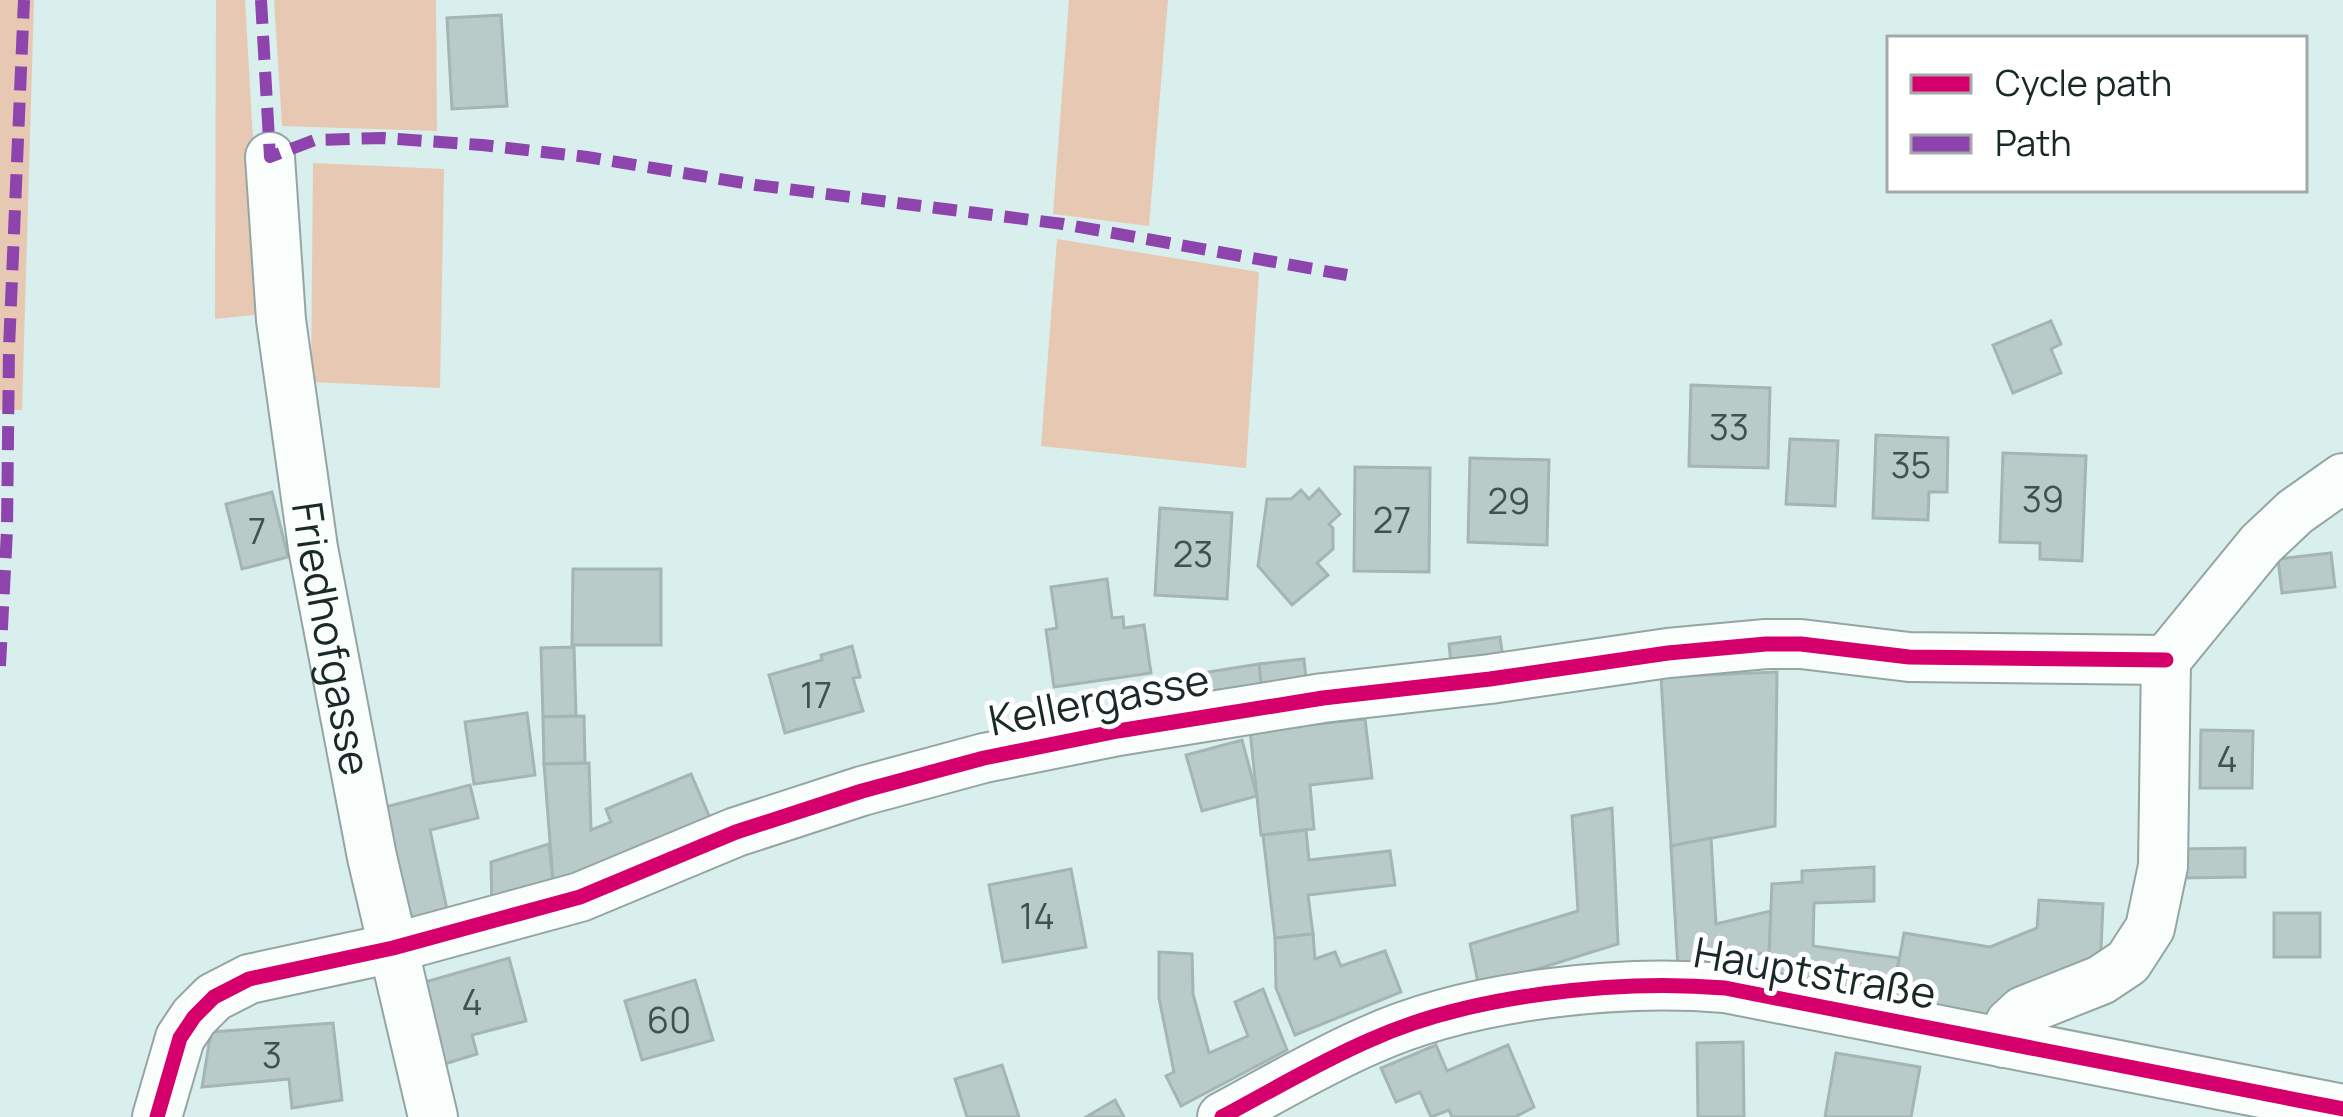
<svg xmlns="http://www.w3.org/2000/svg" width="2343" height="1117" font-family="Manrope,sans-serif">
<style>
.green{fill:#e7c8b3}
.building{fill:#b9cbc9;stroke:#a4b5b3;stroke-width:3}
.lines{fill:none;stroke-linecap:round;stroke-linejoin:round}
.minor-casing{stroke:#94a5a3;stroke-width:52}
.minor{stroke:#f9fdfc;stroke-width:48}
.quiet{stroke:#8e44ad;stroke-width:12;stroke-dasharray:24 12;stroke-linecap:butt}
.cycleway-casing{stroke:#fff;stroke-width:22}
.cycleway{stroke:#d6006c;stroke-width:15}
.labels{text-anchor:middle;stroke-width:10;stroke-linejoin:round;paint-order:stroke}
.number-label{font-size:36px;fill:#405250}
.street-label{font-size:42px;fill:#182927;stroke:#fff}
</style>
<rect width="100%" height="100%" fill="#d9efed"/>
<!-- green -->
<g class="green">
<polygon points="0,0 34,0 22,410 0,410"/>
<polygon points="216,0 245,0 263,314 215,319"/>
<polygon points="274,0 436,0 437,131 282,126"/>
<polygon points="1069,0 1168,0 1149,226 1053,214"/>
<polygon points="313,163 444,169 440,388 311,382"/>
<polygon points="1057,239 1259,272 1246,468 1041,446"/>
</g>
<!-- building -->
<g class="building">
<polygon points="501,15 507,106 452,109 447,18"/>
<polygon points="2051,321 2061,344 2051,349 2061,373 2013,393 1993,345"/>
<polygon points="1691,385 1770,388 1768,468 1689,466"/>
<polygon points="1876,435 1948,438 1947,492 1929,492 1928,520 1873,518"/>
<polygon points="1790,439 1838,441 1835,506 1786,504"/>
<polygon points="2003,453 2086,456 2082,561 2040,559 2040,543 2000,542"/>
<polygon points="1470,458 1549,460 1547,545 1468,542"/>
<polygon points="1355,467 1430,468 1429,572 1354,571"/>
<polygon points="1319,489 1340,514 1329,524 1333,528 1333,549 1317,563 1328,575 1292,605 1258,566 1267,499 1291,499 1301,490 1309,499"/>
<polygon points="272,492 288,557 242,569 226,504"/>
<polygon points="1160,508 1232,513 1227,599 1155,595"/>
<polygon points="2331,553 2335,587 2282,593 2278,559"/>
<polygon points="573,569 661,569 661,645 572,645"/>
<polygon points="1107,579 1112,618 1123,617 1124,628 1144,625 1151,673 1054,687 1046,630 1057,628 1051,587"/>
<polygon points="1500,637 1504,666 1452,672 1449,644"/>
<polygon points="852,646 860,677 853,678 863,711 785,733 769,675 822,660 821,655"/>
<polygon points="574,647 576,716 543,717 541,648"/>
<polygon points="1304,659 1306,679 1261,684 1259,664"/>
<polygon points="1259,664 1261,684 1205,692 1202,673"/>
<polygon points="1777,672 1775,826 1671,846 1661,677"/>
<polygon points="527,713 535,775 474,784 465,722"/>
<polygon points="584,716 585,763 544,764 543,717"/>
<polygon points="1365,719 1372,778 1310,785 1314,829 1261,835 1250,731"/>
<polygon points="2201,730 2253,731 2252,788 2200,788"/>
<polygon points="1242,740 1257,796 1202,811 1186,755"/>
<polygon points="589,763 591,830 611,822 606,809 691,774 713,825 553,881 544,764"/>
<polygon points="470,785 478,818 430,830 449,919 410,931 385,807"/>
<polygon points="1612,808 1618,944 1479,987 1470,944 1578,911 1572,816"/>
<polygon points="1306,830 1309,860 1390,851 1395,885 1308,895 1313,934 1275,938 1263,835"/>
<polygon points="1711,838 1716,924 1771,911 1769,952 1678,969 1671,846"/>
<polygon points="549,844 553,881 492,911 491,862"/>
<polygon points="2245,848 2245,877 2180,878 2180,849"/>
<polygon points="1874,867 1874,901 1814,903 1813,946 1899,958 1892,1000 1768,979 1772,884 1802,882 1802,871"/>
<polygon points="1071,869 1086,947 1003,962 989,885"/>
<polygon points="2039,900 2103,904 2100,971 1988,1016 1892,1000 1904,933 1990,947 2037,928"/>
<rect x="2274" y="913" width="46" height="44"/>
<polygon points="1313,934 1315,959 1335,952 1341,966 1385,951 1401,992 1295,1035 1276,988 1275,938"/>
<polygon points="1159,952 1192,954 1193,994 1209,1053 1248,1036 1235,1002 1263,989 1287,1050 1181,1106 1166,1076 1174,1072 1159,998"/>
<polygon points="509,958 526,1021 472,1035 477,1054 441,1065 418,984"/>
<polygon points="695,980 713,1040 642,1060 625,1001"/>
<polygon points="333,1023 342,1100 292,1108 289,1079 202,1087 211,1032"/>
<polygon points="1743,1042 1744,1117 1698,1117 1697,1043"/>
<polygon points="1436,1045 1447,1071 1508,1045 1534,1107 1515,1117 1452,1117 1449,1110 1431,1117 1420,1092 1396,1102 1381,1068"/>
<polygon points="1836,1053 1920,1067 1911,1117 1825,1117"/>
<polygon points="1002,1065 1019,1117 967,1117 955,1079"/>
<polygon points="1115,1100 1124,1117 1086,1117"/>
</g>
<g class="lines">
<!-- minor casing -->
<g class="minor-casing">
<g id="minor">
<path id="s1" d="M270 157 281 320 313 548 372 857 433 1117"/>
<polyline points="2004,1043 2010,1023 2023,1011 2101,980 2128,962 2150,928 2163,866 2166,660 2261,544 2295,512 2343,478"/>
<polyline points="157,1117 180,1038 194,1017 214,997 249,979 393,948 580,897 736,832 862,791 984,758 1118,731 1323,698 1490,679 1668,653 1766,644 1801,644 1909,657 2166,660"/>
<path d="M1222 1117C1271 1091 1319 1062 1370 1040 1469 995 1618 979 1725 988L2343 1109"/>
</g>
</g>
<!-- minor -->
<use href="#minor" class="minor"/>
<!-- quiet -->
<g class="quiet">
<polyline points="261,0 270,157 315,140 382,138 482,145 587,157 756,185 1063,224 1347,275"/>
<polyline points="0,666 7,530 9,348 24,0"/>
</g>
<!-- cycleway casing -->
<g class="cycleway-casing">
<g id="cycleway">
<polyline points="157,1117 180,1038 194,1017 214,997 249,979 393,948 580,897 736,832 862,791 984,758 1118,731 1323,698 1490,679 1668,653 1766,644 1801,644 1909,657 2166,660"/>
<path d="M1222 1117C1271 1091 1319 1062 1370 1040 1469 995 1618 979 1725 988L2343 1109"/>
</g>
</g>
<!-- cycleway -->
<use href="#cycleway" class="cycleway"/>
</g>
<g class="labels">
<!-- number labels -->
<g class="number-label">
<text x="1729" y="440">33</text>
<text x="1911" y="478">35</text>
<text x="2043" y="512">39</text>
<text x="1509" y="514">29</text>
<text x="1392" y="533">27</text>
<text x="257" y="544">7</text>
<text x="1193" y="567">23</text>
<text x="816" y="708">17</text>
<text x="2227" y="772">4</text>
<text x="1037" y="929">14</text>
<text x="472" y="1015">4</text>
<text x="669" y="1033">60</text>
<text x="272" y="1068">3</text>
</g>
<!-- street labels -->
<g class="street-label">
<text dy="15" stroke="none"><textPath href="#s1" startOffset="486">Friedhofgasse</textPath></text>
<text transform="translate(1099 700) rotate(-11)" y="15">Kellergasse</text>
<text transform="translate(1815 973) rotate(10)" y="15">Hauptstraße</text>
</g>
</g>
<!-- legend -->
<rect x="1887" y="36" width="420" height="156" fill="#ffffff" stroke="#a3a9a9" stroke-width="3"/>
<rect x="1911" y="75" width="60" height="18" fill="#d6006c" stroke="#a3a9a9" stroke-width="3"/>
<text x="1995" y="96" font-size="36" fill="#182927">Cycle path</text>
<rect x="1911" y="135" width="60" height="18" fill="#8e44ad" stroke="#a3a9a9" stroke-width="3"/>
<text x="1995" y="156" font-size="36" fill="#182927">Path</text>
</svg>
